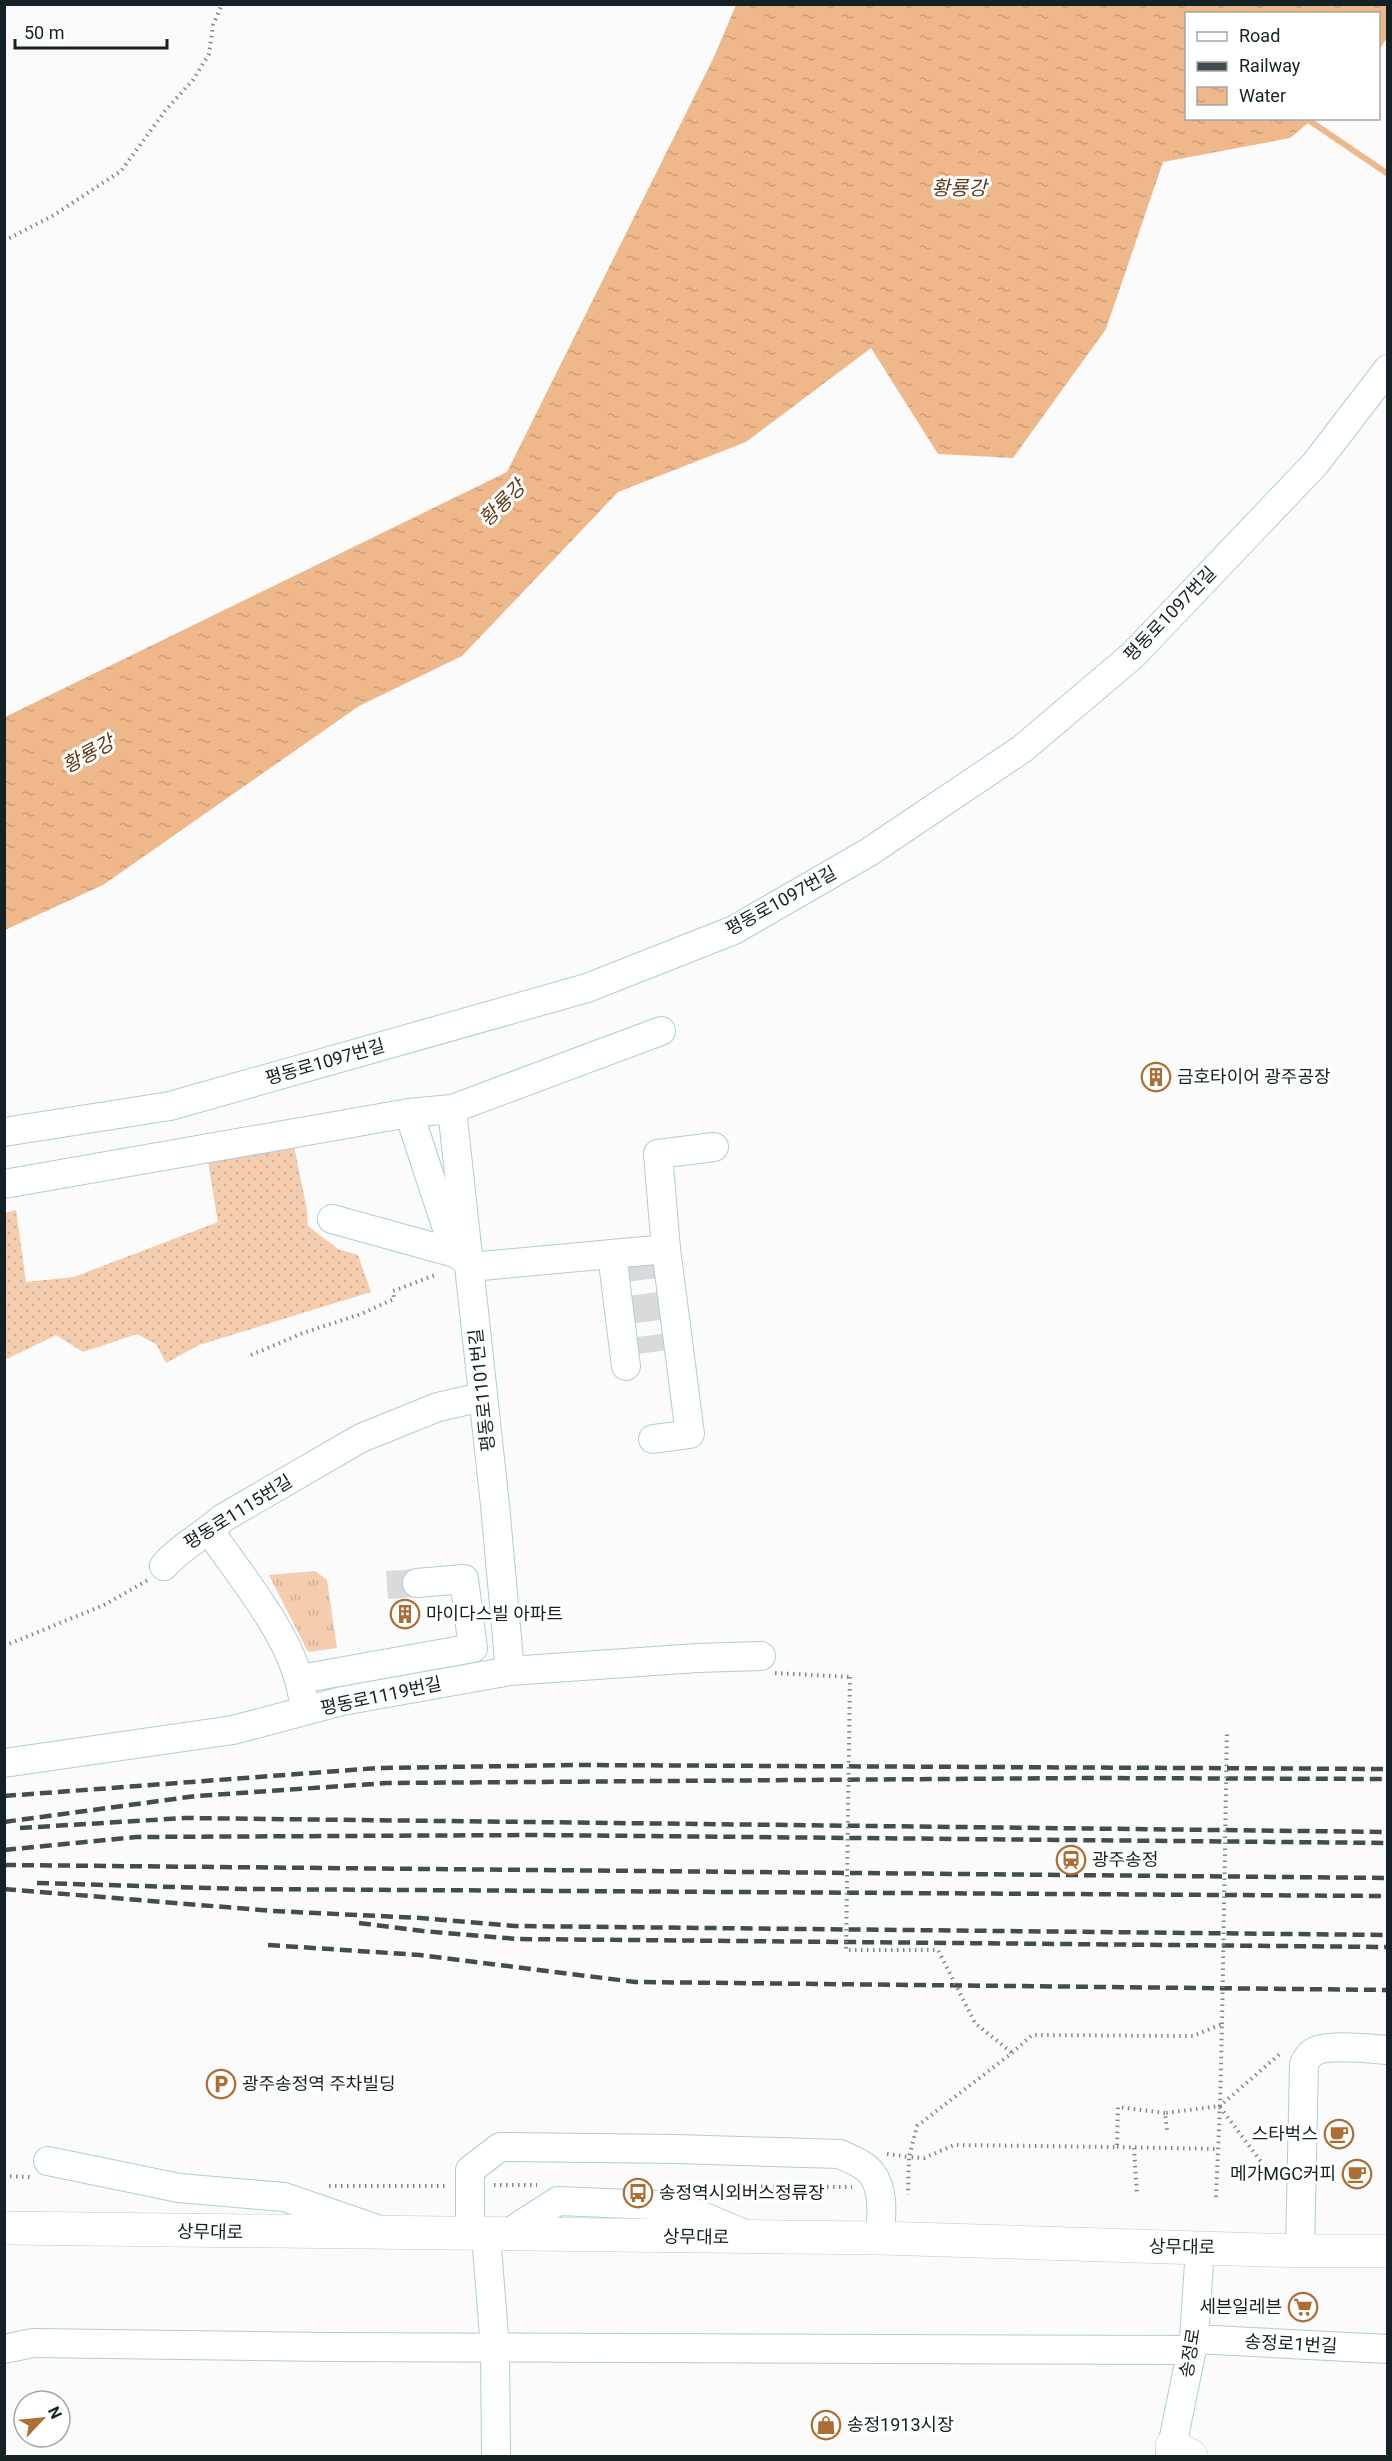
<svg xmlns="http://www.w3.org/2000/svg" width="1392" height="2461" font-family="Roboto,'Noto Sans KR',sans-serif">
<style>
.grass{fill:url(#grass-dots)}
.park{fill:url(#park-tufts)}
.water{fill:url(#water-ripples)}
.lines{fill:none;stroke-linecap:round;stroke-linejoin:round}
.stream{stroke:#efb88b;stroke-width:6}
.minor-tunnel{stroke:#d8dadb;stroke-width:28;stroke-dasharray:28 14;stroke-linecap:butt}
.minor-casing{stroke:#adced9;stroke-width:30}
.major-casing{stroke:#adced9;stroke-width:34}
.path{stroke:#83898b;stroke-width:4;stroke-dasharray:1.5 4.5;stroke-linecap:butt}
.minor{stroke:#fff;stroke-width:28}
.major{stroke:#fff;stroke-width:33}
.rail{stroke:#424d50;stroke-width:4.5;stroke-dasharray:12 6;stroke-linecap:butt}
.path-bridge{stroke:#83898b;stroke-width:4;stroke-dasharray:1.5 4.5;stroke-linecap:butt}
.labels{text-anchor:middle;stroke-width:6;stroke-linejoin:round;paint-order:stroke}
.street-label{font-size:18px;fill:#142125;stroke:#fff}
.poi-label{font-size:18px;fill:#142125;stroke:#fff;text-anchor:start}
.water-label{font-size:20px;font-style:italic;fill:#5e3817;stroke:#fff}
</style>
<defs>
<pattern id="grass-dots" width="8" height="8" patternUnits="userSpaceOnUse" patternTransform="scale(1.5)"><rect width="8" height="8" fill="#f4ccae"/><path d="M2 2h.1M6 6h.1" fill="none" stroke="#d0af96" stroke-width="1.8" stroke-linecap="round"/></pattern>
<pattern id="park-tufts" width="24" height="20" patternUnits="userSpaceOnUse" patternTransform="scale(1.5)"><rect width="24" height="20" fill="#f4ccae"/><path d="M3 7l-1-3M5 7V3M7 7l1-3M15 17l-1-3M17 17v-4M19 17l1-3" fill="none" stroke="#d0af96"/></pattern>
<pattern id="water-ripples" width="26" height="14" patternUnits="userSpaceOnUse" patternTransform="scale(1.5)"><rect width="26" height="14" fill="#efb88b"/><path d="M2 4q2-2 4 0t4 0M15 11q2-2 4 0t4 0" fill="none" stroke="#cc9e78"/></pattern>
</defs>
<rect width="100%" height="100%" fill="#fbfbfb"/>
<!-- grass -->
<polygon class="grass" points="294,1146 307,1210 308,1226 338,1249 358,1255 371,1292 199,1345 166,1363 156,1344 137,1334 83,1352 56,1335 5,1360 5,1213 16,1210 26,1282 74,1277 218,1222 208,1162"/>
<!-- park -->
<polygon class="park" points="315,1571 327,1580 337,1648 308,1652 269,1575"/>
<!-- water -->
<polygon class="water" points="736,5 1387,5 1387,38 1379,50 1378,14 1186,14 1186,118 1313,119 1290,138 1163,162 1106,329 1013,458 938,454 871,348 746,442 618,492 462,656 359,706 103,885 5,930 5,717 507,472 713,59"/>
<g class="lines">
<!-- stream -->
<polyline class="stream" points="1310,121 1388,174"/>
<!-- minor-tunnel -->
<g class="minor-tunnel">
<polyline points="640,1252 653,1352"/>
<polyline points="387,1585 417,1583"/>
</g>
<!-- minor casing -->
<g class="minor-casing">
<g id="minor">
<polyline points="452,1109 495,1505 510,1671"/>
<polyline points="409,1113 455,1253"/>
<polyline points="4,1132 170,1106 587,988 734,930 869,852 1022,749 1133,655 1315,464 1388,369"/>
<polyline points="4,1184 409,1113 452,1109 661,1031"/>
<polyline points="332,1219 455,1253 468,1261"/>
<polyline points="612,1254 626,1366"/>
<polyline points="470,1267 666,1249 658,1154 714,1147"/>
<polyline points="653,1439 690,1434 666,1249"/>
<path d="M209 1530C243 1580 294 1638 303 1698"/>
<path d="M164 1566C181 1546 204 1535 223 1518L361 1438 438 1407 482 1397"/>
<polyline points="300,1679 473,1648 464,1579 417,1583"/>
<polyline points="4,1763 233,1730 342,1701 510,1671 697,1658 761,1656"/>
<polyline points="48,2161 179,2188 284,2197 374,2228"/>
<path d="M470 2234V2170L500 2147 676 2149 840 2154C850 2159 865 2164 872 2174 885 2191 881 2218 880 2238"/>
<polyline points="486,2235 495,2348 496,2456"/>
<polyline points="505,2235 558,2201 678,2206 745,2234"/>
<path d="M1300 2251 1304 2064C1306 2060 1308 2056 1312 2053 1325 2043 1371 2049 1388 2050"/>
<polyline points="1194,2339 1388,2349"/>
<polyline points="4,2349 33,2343 329,2347 1192,2350"/>
<polyline points="1170,2456 1194,2339 1200,2248"/>
</g>
</g>
<!-- major casing -->
<g class="major-casing">
<g id="major">
<polyline points="4,2228 880,2238 1300,2251 1388,2251"/>
<polyline points="1172,2446 1191,2456"/>
</g>
</g>
<!-- path -->
<g class="path">
<polyline points="4,241 54,215 121,171 165,111 193,80 209,54 213,25 222,4"/>
<polyline points="251,1355 303,1333 361,1314 394,1299 393,1291 438,1274"/>
<polyline points="4,1646 104,1605 148,1580"/>
<polyline points="775,1673 850,1677"/>
<polyline points="1220,2107 1277,2183"/>
<polyline points="1165,2113 1118,2107 1117,2147 954,2145 924,2158 909,2157 917,2126 1012,2053 1032,2035 1193,2036 1222,2024 1220,2106 1165,2113 1167,2130"/>
<polyline points="1117,2147 1218,2149"/>
<polyline points="1134,2148 1137,2195"/>
<polyline points="887,2154 909,2157 908,2195"/>
<polyline points="4,2176 30,2177"/>
<polyline points="494,2185 537,2185"/>
<polyline points="329,2186 447,2186"/>
<polyline points="695,2186 852,2187"/>
<polyline points="1216,2197 1220,2106 1282,2052"/>
</g>
<!-- minor -->
<use href="#minor" class="minor"/>
<!-- major -->
<use href="#major" class="major"/>
<!-- rail -->
<g class="rail">
<polyline points="4,1796 378,1768 577,1765 1388,1769"/>
<polyline points="4,1822 196,1796 387,1783 1084,1778 1388,1779"/>
<polyline points="20,1828 185,1818 1388,1832"/>
<polyline points="4,1850 136,1837 536,1835 1388,1843"/>
<polyline points="4,1865 1388,1878"/>
<polyline points="37,1883 245,1889 1388,1896"/>
<polyline points="4,1889 273,1911 421,1918 515,1926 1388,1935"/>
<polyline points="359,1923 423,1931 518,1939 1388,1947"/>
<polyline points="268,1945 420,1955 635,1982 1388,1990"/>
</g>
<!-- path-bridge -->
<g class="path-bridge">
<polyline points="850,1677 846,1950 938,1950 975,2023 1012,2053"/>
<polyline points="1222,2024 1227,1730"/>
</g>
</g>
<!-- icons -->
<defs>
<g id="building-ring" transform="scale(1.5)"><circle r="9.5" fill="#fff" stroke="#ad6e35" stroke-width="1.5"/><path d="M-4-6H4V6H1V3H-1V6H-4ZM-2.5-4.3h1.7v1.8h-1.7ZM.8-4.3h1.7v1.8H.8ZM-2.5-1h1.7V.8h-1.7ZM.8-1h1.7V.8H.8Z" fill="#ad6e35"/></g>
<g id="station-ring" transform="scale(1.5)"><circle r="9.5" fill="#fff" stroke="#ad6e35" stroke-width="1.5"/><path d="M-3-6H3Q5-6 5-4V2Q5 4 3 4L4.5 6H3L1.5 4h-3L-3 6H-4.5L-3 4Q-5 4-5 2V-4Q-5-6-3-6ZM-3.5-4v3h7v-3ZM-3.5 1v1.5H-2V1ZM2 1v1.5H3.5V1Z" fill="#ad6e35"/></g>
<g id="parking-ring" transform="scale(1.5)"><circle r="9.5" fill="#fff" stroke="#ad6e35" stroke-width="1.5"/><path d="M-3.5-5.5H1a3.5 3.5 0 0 1 0 7H-1V5.5H-3.5ZM-1-3.4V-.6H.8a1.4 1.4 0 0 0 0-2.8Z" fill="#ad6e35"/></g>
<g id="cafe-ring" transform="scale(1.5)"><circle r="9.5" fill="#fff" stroke="#ad6e35" stroke-width="1.5"/><path d="M-5.5-4.5H6V0H3Q3 3.5 0 3.5H-2.5Q-5.5 3.5-5.5 0ZM3-3.2v2h1.7v-2ZM-6 4.5H4V6H-6Z" fill="#ad6e35"/></g>
<g id="bus-ring" transform="scale(1.5)"><circle r="9.5" fill="#fff" stroke="#ad6e35" stroke-width="1.5"/><path d="M-5-6H5V4H4V6H2V4H-2V6H-4V4H-5ZM-3.5-4V0h7V-4ZM-3.5 1.2v1.5H-2V1.2ZM2 1.2v1.5H3.5V1.2Z" fill="#ad6e35"/></g>
<g id="supermarket-ring" transform="scale(1.5)"><circle r="9.5" fill="#fff" stroke="#ad6e35" stroke-width="1.5"/><path d="M-6-5.5h2.5l.6 2H6L4.5 2H-2.5L-4.4-4H-6ZM-1.5 3.2a1.3 1.3 0 1 0 .1 0ZM3 3.2a1.3 1.3 0 1 0 .1 0Z" fill="#ad6e35"/></g>
<g id="shop-ring" transform="scale(1.5)"><circle r="9.5" fill="#fff" stroke="#ad6e35" stroke-width="1.5"/><path d="M-5-2.5h2.3a2.7 3.5 0 0 1 5.4 0H5L5.5 6h-11ZM-1.5-2.5h3a1.5 2.3 0 0 0-3 0Z" fill="#ad6e35"/></g>
</defs>
<g fill-rule="evenodd">
<use href="#building-ring" x="1156" y="1077"/>
<use href="#building-ring" x="405" y="1614"/>
<use href="#station-ring" x="1071" y="1860"/>
<use href="#parking-ring" x="221" y="2084"/>
<use href="#cafe-ring" x="1339" y="2134"/>
<use href="#cafe-ring" x="1357" y="2174"/>
<use href="#bus-ring" x="638" y="2193"/>
<use href="#supermarket-ring" x="1303" y="2307"/>
<use href="#shop-ring" x="826" y="2425"/>
</g>
<g class="labels">
<!-- street labels -->
<g class="street-label">
<text transform="translate(1170 614) rotate(-46)" y="6">평동로1097번길</text>
<text transform="translate(781 901) rotate(-29)" y="6">평동로1097번길</text>
<text transform="translate(325 1062) rotate(-16)" y="6">평동로1097번길</text>
<text transform="translate(482 1390) rotate(-96)" y="6">평동로1101번길</text>
<text transform="translate(238 1512) rotate(-32)" y="6">평동로1115번길</text>
<text transform="translate(381 1696) rotate(-12)" y="6">평동로1119번길</text>
<text transform="translate(210 2232) rotate(1)" y="6">상무대로</text>
<text transform="translate(696 2237) rotate(1)" y="6">상무대로</text>
<text transform="translate(1182 2247) rotate(1)" y="6">상무대로</text>
<text transform="translate(1291 2344) rotate(3)" y="6">송정로1번길</text>
<text transform="translate(1190 2353) rotate(-81)" y="6">송정로</text>
</g>
<!-- poi labels -->
<g class="poi-label">
<text x="1177" y="1083">금호타이어 광주공장</text>
<text x="426" y="1620">마이다스빌 아파트</text>
<text x="1092" y="1866">광주송정</text>
<text x="242" y="2090">광주송정역 주차빌딩</text>
<text x="1318" y="2140" text-anchor="end">스타벅스</text>
<text x="1336" y="2180" text-anchor="end">메가MGC커피</text>
<text x="659" y="2199">송정역시외버스정류장</text>
<text x="1282" y="2313" text-anchor="end">세븐일레븐</text>
<text x="847" y="2431">송정1913시장</text>
</g>
<!-- water labels -->
<g class="water-label">
<text x="959" y="195">황룡강</text>
<text transform="translate(502 503) rotate(-45)" y="7">황룡강</text>
<text transform="translate(88 754) rotate(-29)" y="7">황룡강</text>
</g>
</g>
<!-- border -->
<rect width="1392" height="2461" fill="none" stroke="#142125" stroke-width="12"/>
<!-- legend -->
<rect x="1185" y="12" width="195" height="108" fill="#ffffff" stroke="#a1a6a8" stroke-width="1.5"/>
<rect x="1197" y="32" width="30" height="9" fill="#ffffff" stroke="#a1a6a8" stroke-width="1.5"/>
<text x="1239" y="42" font-size="18" fill="#142125">Road</text>
<rect x="1197" y="62" width="30" height="9" fill="#424d50" stroke="#a1a6a8" stroke-width="1.5"/>
<text x="1239" y="72" font-size="18" fill="#142125">Railway</text>
<rect x="1197" y="87" width="30" height="18" fill="url(#water-ripples)" stroke="#a1a6a8" stroke-width="1.5"/>
<text x="1239" y="102" font-size="18" fill="#142125">Water</text>
<!-- north arrow -->
<g transform="translate(42 2419) rotate(64)"><circle r="28" fill="#ffffff" stroke="#a1a6a8" stroke-width="1.5"/>
<path d="M0-4.5L10 22L0 15L-10 22Z" fill="#ad6e35"/>
<text y="-9" font-size="16" font-weight="bold" text-anchor="middle" fill="#142125">N</text>
</g>
<!-- scale -->
<path d="M15 39v9h152v-9" fill="none" stroke="#142125" stroke-width="3"/>
<text x="24" y="39" font-size="18" fill="#142125" stroke="#ffffff" stroke-width="4.5" paint-order="stroke">50 m</text>
</svg>
